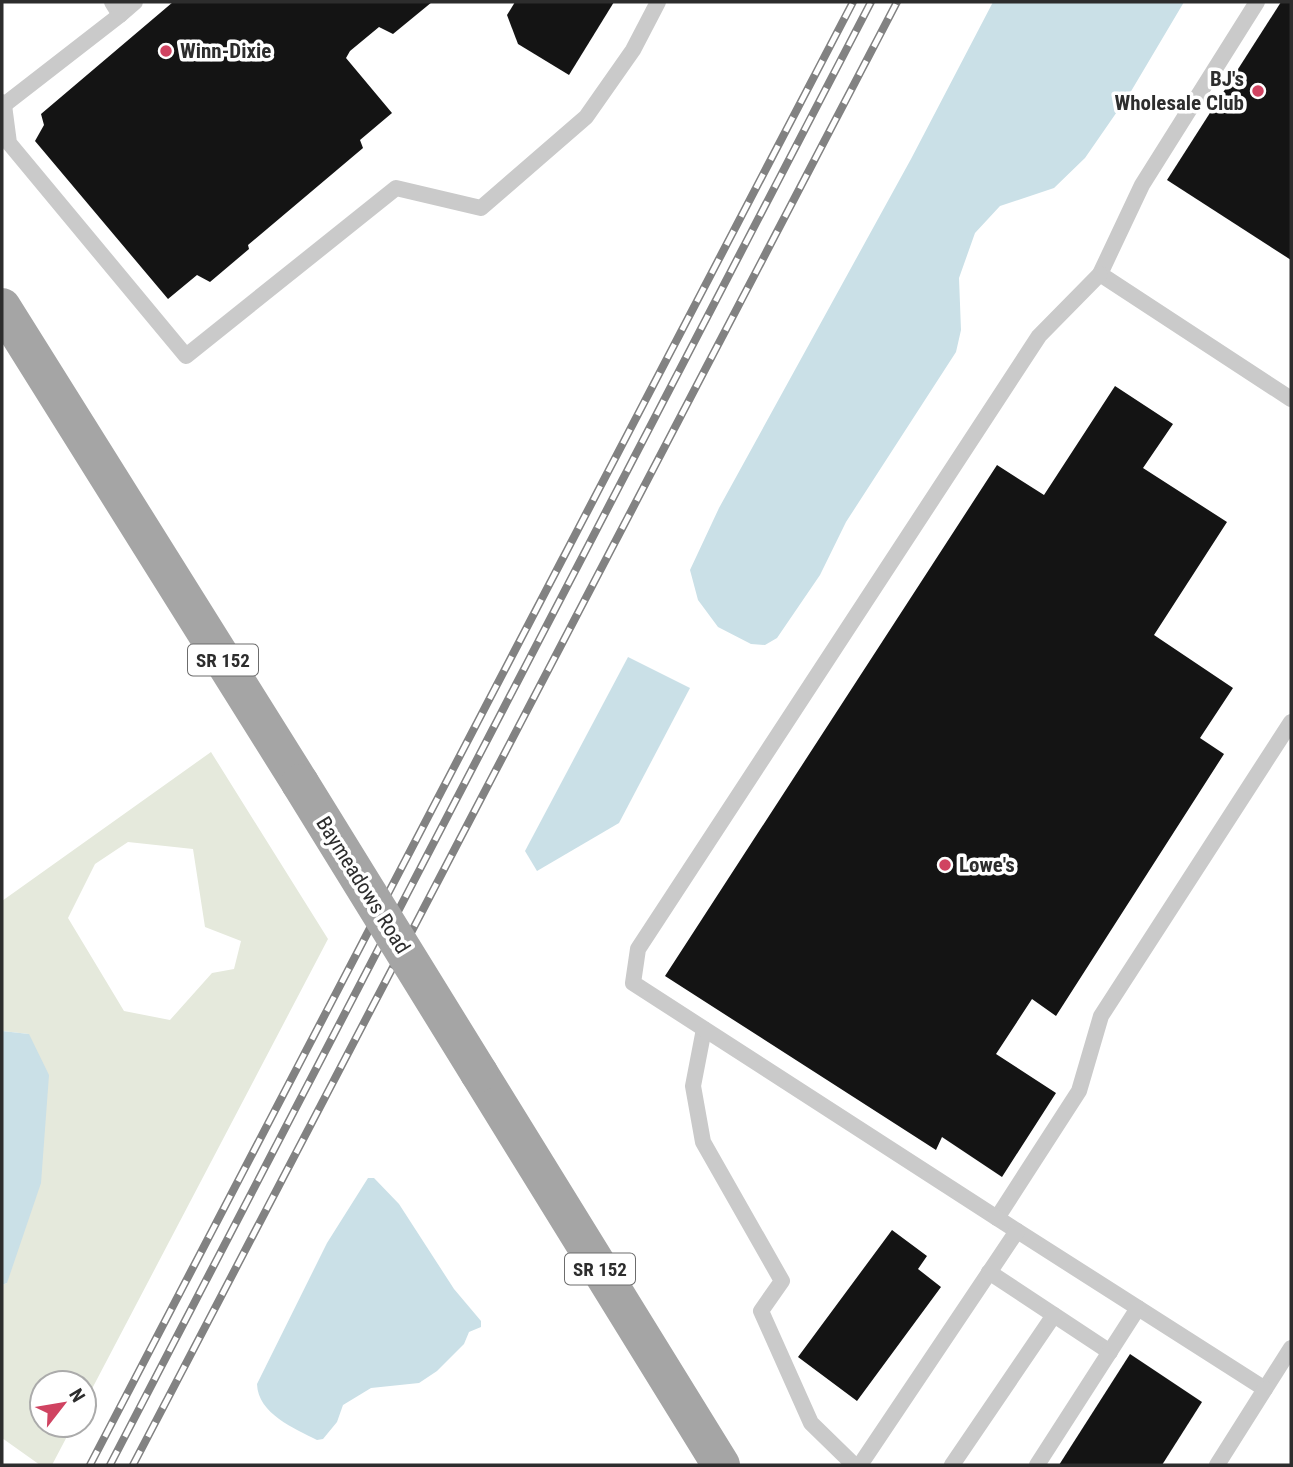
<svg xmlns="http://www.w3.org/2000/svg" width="1293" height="1467" font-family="'Roboto Condensed',sans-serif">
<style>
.green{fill:#e5e9dc;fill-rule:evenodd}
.water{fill:#cae0e7}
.building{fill:#141414}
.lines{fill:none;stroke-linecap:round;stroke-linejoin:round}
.service{stroke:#cacaca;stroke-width:16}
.primary{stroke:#a5a5a5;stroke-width:38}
.rail-casing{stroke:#828282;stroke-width:8}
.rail{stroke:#fff;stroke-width:5;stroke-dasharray:16;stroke-linecap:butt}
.primary-bridge{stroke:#a5a5a5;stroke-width:38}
.poi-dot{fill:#d04361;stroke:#fff;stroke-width:2.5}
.labels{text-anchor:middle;stroke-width:7;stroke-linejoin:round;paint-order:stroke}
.shield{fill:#fff;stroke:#6c6c6c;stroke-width:2}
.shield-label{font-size:19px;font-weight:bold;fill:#2d2d2d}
.poi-label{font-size:21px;font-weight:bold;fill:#2d2d2d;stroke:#fff;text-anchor:start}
.street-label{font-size:21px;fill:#2d2d2d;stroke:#fff}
</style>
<rect width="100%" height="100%" fill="#fff"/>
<!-- green -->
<path class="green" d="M211 752 328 939 84 1404V1383H42V1425H73L52 1465H40L2 1438V1285L7 1283 29 1034 2 1031V901ZM128 842 193 849 205 927 241 941 234 969 212 973 170 1020 124 1011 68 918 95 864Z"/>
<!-- water -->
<g class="water">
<polygon points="993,2 1184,2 1130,93 1085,158 1054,188 1000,206 975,233 959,278 961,330 956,352 846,522 820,575 777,638 765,645 751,644 718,627 698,600 690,570 719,508 911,159"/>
<polygon points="628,657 690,688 619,823 537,871 525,851"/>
<polygon points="2,1031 29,1034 49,1075 41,1183 7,1283 2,1285"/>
<path d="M368 1178H374L399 1204 454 1289 481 1321V1327L469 1332 464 1344 437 1371 419 1383 371 1388 343 1405 337 1422 323 1439 317 1440C294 1428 258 1414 257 1384L327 1243Z"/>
</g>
<!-- building -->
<g class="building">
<polygon points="173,2 432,2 393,34 379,27 350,51 346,58 392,113 360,140 363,148 248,245 249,249 210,282 197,275 168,299 35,141 44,125 41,114"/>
<polygon points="515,2 614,2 569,75 518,44 507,15"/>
<polygon points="1281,2 1291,2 1291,260 1167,180"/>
<polygon points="1115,386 1173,424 1143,468 1227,522 1154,635 1233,688 1200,738 1224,754 1056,1016 1032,999 996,1054 1056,1093 1002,1177 942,1137 936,1150 665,976 997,465 1044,495"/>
<polygon points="892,1230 927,1256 918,1269 941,1287 857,1401 798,1357"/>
<polygon points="1130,1354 1202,1402 1162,1465 1059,1465"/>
</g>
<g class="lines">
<!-- service -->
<g class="service">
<polyline points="112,2 120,15 135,2"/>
<polyline points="1257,2 1142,185 1100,274 1291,399"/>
<polyline points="2,102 4,105 120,15"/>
<polyline points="4,105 9,143 186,356 396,188 481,208 586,117 633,50 658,2"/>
<polyline points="1291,722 1101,1016 1079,1091 997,1218 1265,1389 1291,1348"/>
<polyline points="704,1029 693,1086 703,1142 782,1281 761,1311 811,1423 854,1465"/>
<polyline points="997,1218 633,983 638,949 1039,336 1100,274"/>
<polyline points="989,1272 1110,1352"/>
<polyline points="860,1465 1017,1231"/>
<polyline points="952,1465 1054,1315"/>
<polyline points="1037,1465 1138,1308"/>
<polyline points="1217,1465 1265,1389"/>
</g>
<!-- primary -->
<g class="primary">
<polyline points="2,307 300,783"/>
<polyline points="479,1073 721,1465"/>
</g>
<!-- rail casing -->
<g class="rail-casing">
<g id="rail">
<polyline points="90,1465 853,2"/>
<polyline points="110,1465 871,2"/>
<polyline points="133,1465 897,2"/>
</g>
</g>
<!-- rail -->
<use href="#rail" class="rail"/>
<!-- primary-bridge -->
<polyline class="primary-bridge" points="300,783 479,1073"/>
</g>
<!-- markers -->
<g class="poi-dot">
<circle cx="166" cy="51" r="7"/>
<circle cx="1258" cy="91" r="7"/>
<circle cx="945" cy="865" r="7"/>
</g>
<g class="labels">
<!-- shield labels -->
<g class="shield">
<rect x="188" y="644.5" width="70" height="31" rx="5"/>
<rect x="565" y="1253.5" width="70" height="31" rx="5"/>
</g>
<g class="shield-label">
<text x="223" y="667">SR 152</text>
<text x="600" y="1276">SR 152</text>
</g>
<!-- poi labels -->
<g class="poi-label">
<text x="180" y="58">Winn-Dixie</text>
<text x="1244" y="86" text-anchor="end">BJ's<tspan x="1244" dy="24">Wholesale Club</tspan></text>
<text x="959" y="872">Lowe's</text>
</g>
<!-- street labels -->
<g class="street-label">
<text transform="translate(363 885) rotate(58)" y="7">Baymeadows Road</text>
</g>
</g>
<!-- border -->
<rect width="1293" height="1467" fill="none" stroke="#2d2d2d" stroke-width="7"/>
<!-- north arrow -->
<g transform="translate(63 1404) rotate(59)"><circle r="33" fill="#ffffff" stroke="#ababab" stroke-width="2"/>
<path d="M0-5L12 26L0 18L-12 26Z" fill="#d04361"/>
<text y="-10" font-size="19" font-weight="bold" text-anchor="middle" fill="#2d2d2d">N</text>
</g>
</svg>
